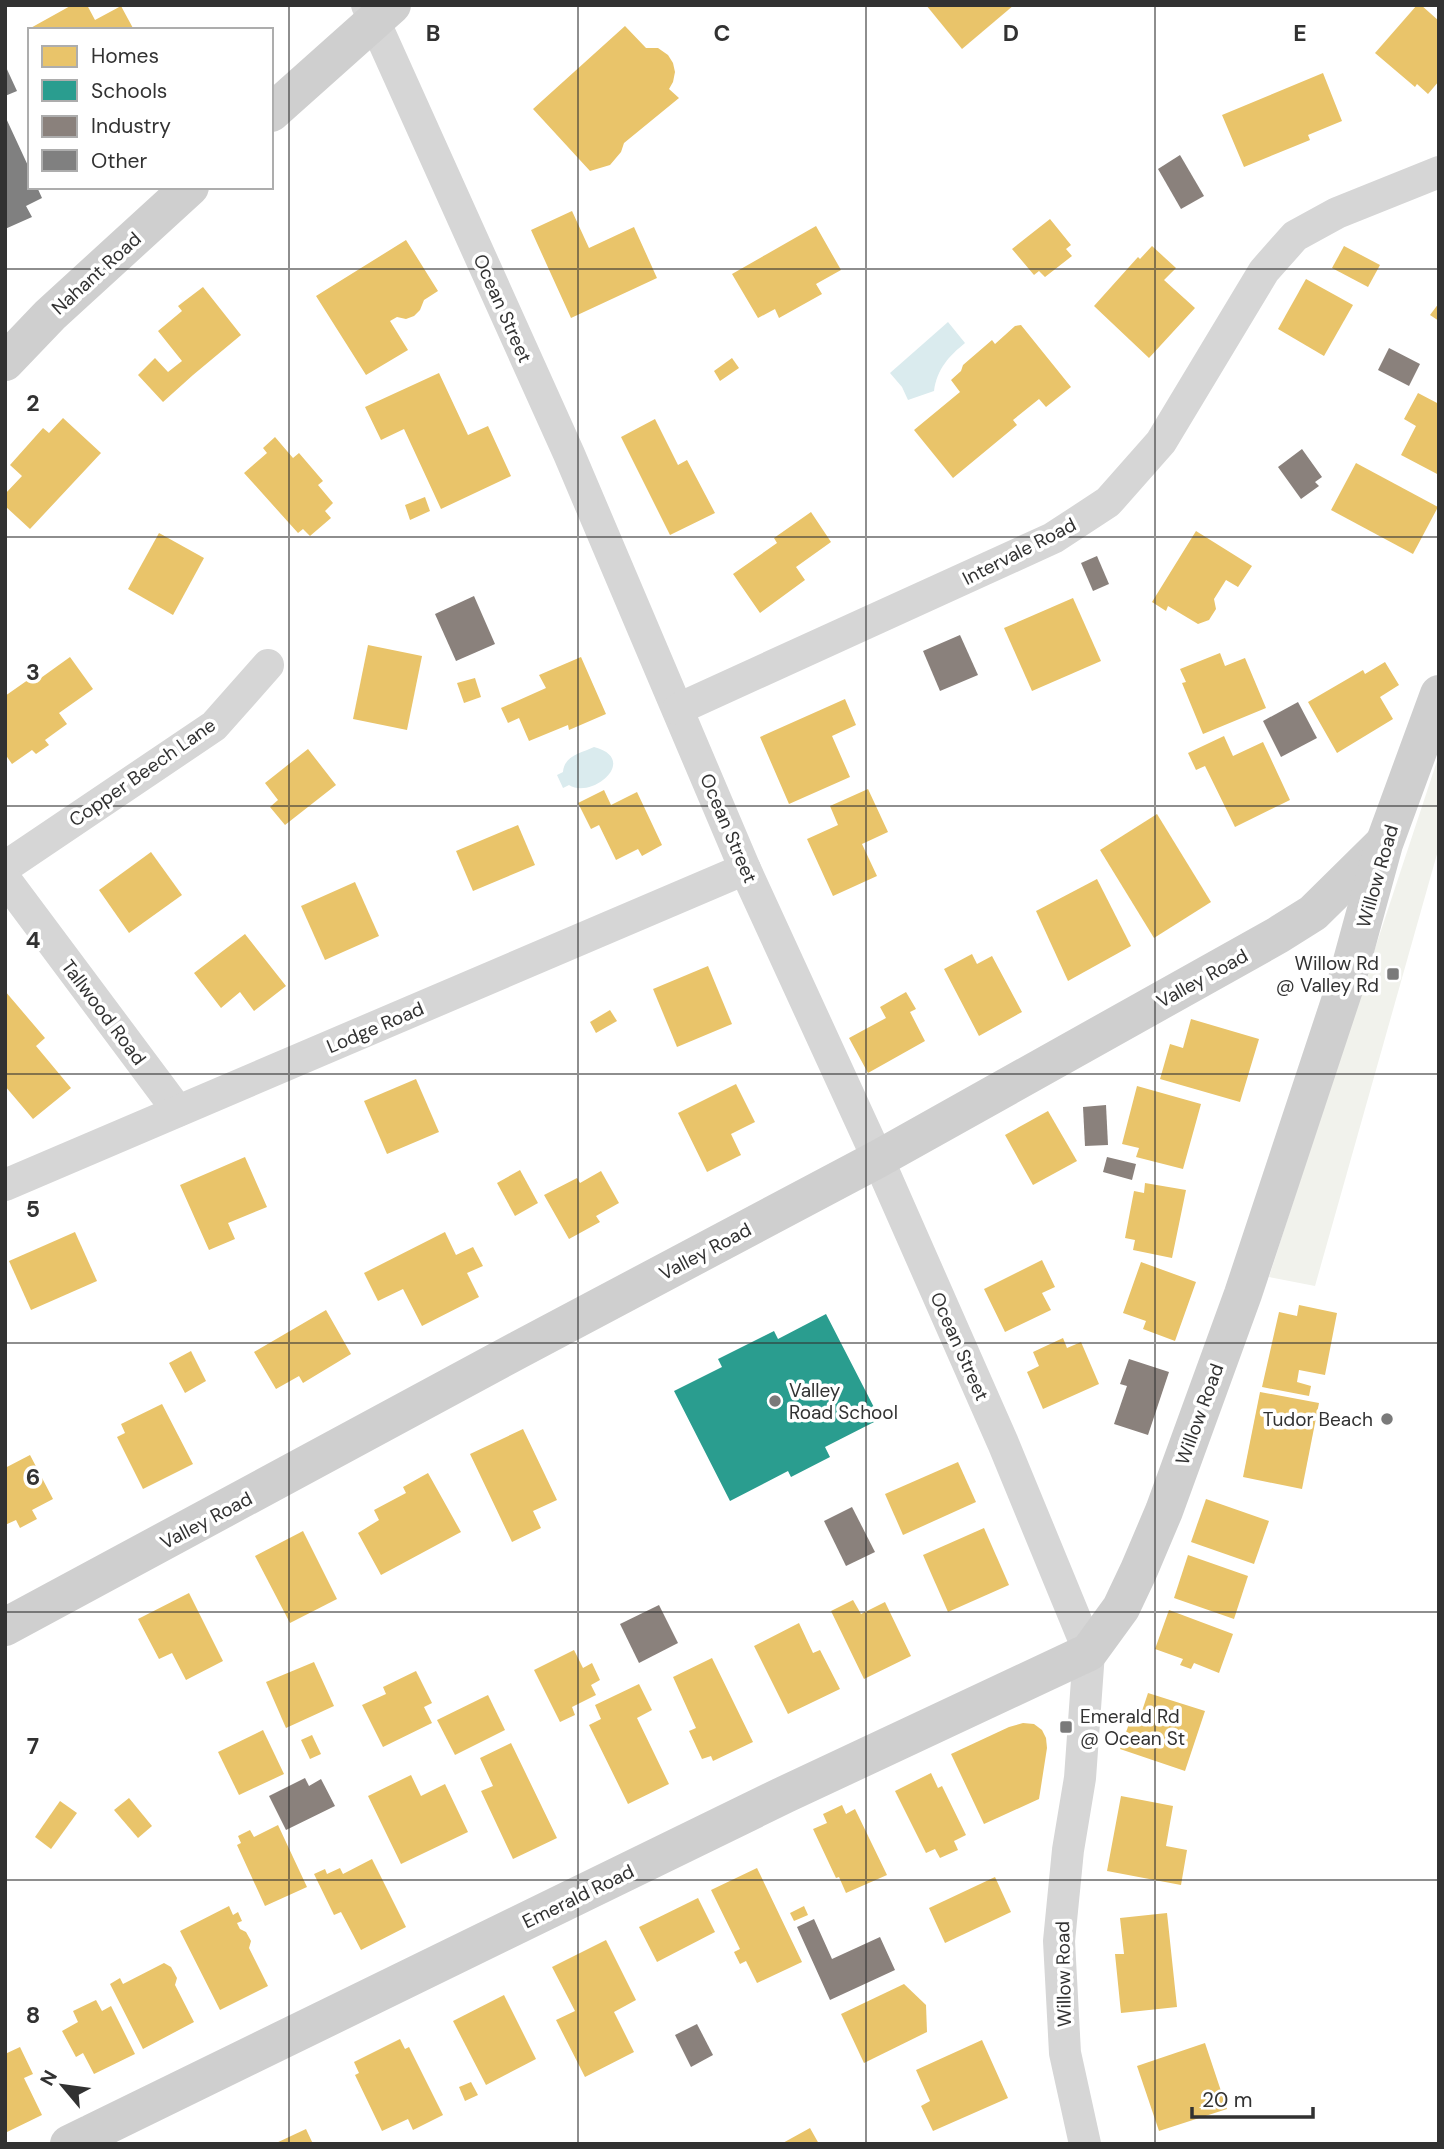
<svg xmlns="http://www.w3.org/2000/svg" width="1444" height="2149" font-family="'DM Sans',sans-serif">
<style>
.green{fill:#f1f2ec}
.water{fill:#daebee}
.homes{fill:#e9c46a}
.schools{fill:#2a9d8f}
.industry{fill:#8a817c}
.building{fill:#808080}
.lines{fill:none;stroke-linecap:round;stroke-linejoin:round}
.street{stroke:#d6d6d6;stroke-width:32}
.secondary{stroke:#cfcfcf;stroke-width:38}
.grid{fill:none;stroke:#323232;stroke-width:2;stroke-opacity:0.55}
.poi-dot{fill:#7a7a7a;stroke:#fff;stroke-width:2.5}
.labels{text-anchor:middle;stroke-width:7;stroke-linejoin:round;paint-order:stroke}
.street-label{font-size:19px;fill:#323232;stroke:#fff}
.poi-label{font-size:19px;fill:#323232;stroke:#fff;text-anchor:end}
.grid-label{font-size:23px;text-anchor:middle;font-weight:bold;fill:#323232;stroke:#fff;stroke-width:7;stroke-linejoin:round;paint-order:stroke}
</style>
<rect width="100%" height="100%" fill="#fff"/>
<!-- green -->
<polygon class="green" points="1439,755 1439,847 1315,1286 1269,1277 1354,1012"/>
<!-- water -->
<g class="water">
<path d="M948 322 965 343C949 356 937 369 934 391L908 400 902 387 890 373Z"/>
<path d="M594 747C640 759 592 800 569 785L563 788 557 775 563 772C564 756 581 753 594 747Z"/>
</g>
<!-- homes -->
<g class="homes">
<polygon points="72,5 87,5 95,20 121,6 134,30 27,30"/>
<polygon points="926,5 1014,5 962,49"/>
<polygon points="1417,5 1421,5 1439,21 1439,81 1428,94 1417,84 1415,87 1375,53"/>
<polygon points="625,26 646,48 658,48 668,55 673,63 675,72 673,82 669,89 679,98 624,143 621,152 610,165 590,171 533,109"/>
<polygon points="1323,73 1342,121 1308,135 1310,140 1244,167 1222,115"/>
<polygon points="572,211 589,248 634,227 657,278 571,318 531,230"/>
<polygon points="1050,219 1071,245 1066,249 1072,256 1045,277 1039,271 1034,275 1012,249"/>
<polygon points="816,226 841,270 816,284 822,294 779,318 775,309 758,318 732,274"/>
<polygon points="406,240 438,291 424,300 420,310 414,316 406,319 397,317 390,321 408,350 366,375 316,296"/>
<polygon points="1152,246 1176,268 1164,280 1195,308 1149,358 1094,306 1138,257 1140,259"/>
<polygon points="1344,246 1380,265 1368,287 1332,268"/>
<polygon points="1306,279 1353,305 1324,356 1278,329"/>
<polygon points="203,287 241,335 193,375 163,402 138,375 155,358 168,372 182,361 158,331 182,311 178,306"/>
<polygon points="1439,303 1439,321 1430,315"/>
<polygon points="1021,325 1071,387 1046,407 1039,399 1013,420 1017,425 953,478 914,430 960,392 951,380 961,371 963,365 992,340 995,344 1015,326"/>
<polygon points="732,358 739,368 720,381 714,371"/>
<polygon points="439,373 468,435 488,426 511,476 441,509 404,429 381,440 365,407"/>
<polygon points="1418,393 1439,404 1439,475 1401,455 1416,426 1404,419"/>
<polygon points="63,418 101,453 30,529 5,506 5,494 22,476 10,465 43,428 49,433"/>
<polygon points="655,419 678,465 687,460 715,513 670,535 621,437"/>
<polygon points="275,437 293,458 299,453 323,481 318,485 333,503 325,511 331,518 310,536 303,529 298,533 244,473 267,453 263,448"/>
<polygon points="1356,463 1438,507 1413,554 1331,510"/>
<polygon points="425,497 430,511 410,520 405,505"/>
<polygon points="811,512 831,542 796,567 805,580 760,613 733,574 777,543 774,538"/>
<polygon points="1196,531 1252,566 1238,587 1226,580 1214,599 1216,609 1209,620 1198,624 1168,606 1166,611 1152,602"/>
<polygon points="159,533 204,558 173,615 128,589"/>
<polygon points="1073,598 1101,661 1032,691 1004,628"/>
<polygon points="368,645 422,656 407,730 353,719"/>
<polygon points="1220,653 1225,666 1245,658 1266,708 1203,734 1182,683 1186,682 1180,669"/>
<polygon points="70,657 93,689 59,713 67,724 45,740 49,745 36,754 32,750 12,764 5,754 5,696 35,675 38,680"/>
<polygon points="581,657 606,714 569,730 568,725 529,741 519,718 508,723 501,708 546,688 539,675"/>
<polygon points="1385,662 1399,685 1380,697 1393,719 1337,753 1308,702 1363,670 1365,674"/>
<polygon points="475,678 481,697 464,703 457,683"/>
<polygon points="845,699 856,725 832,736 850,777 789,804 760,737"/>
<polygon points="1224,736 1233,756 1263,742 1290,800 1235,827 1205,766 1196,770 1188,753"/>
<polygon points="308,749 336,785 285,825 270,807 278,800 265,783"/>
<polygon points="868,789 888,832 862,844 877,876 833,896 807,839 838,825 830,806"/>
<polygon points="604,790 611,805 637,792 662,845 642,856 638,849 616,860 599,825 591,829 578,803"/>
<polygon points="1157,814 1211,902 1154,938 1100,850"/>
<polygon points="518,825 535,865 473,891 456,851"/>
<polygon points="151,852 182,895 129,933 99,890"/>
<polygon points="1097,879 1131,946 1068,981 1036,911"/>
<polygon points="355,882 379,936 325,960 301,906"/>
<polygon points="245,934 286,986 254,1011 240,992 221,1008 194,973"/>
<polygon points="972,954 977,964 992,956 1022,1012 979,1036 944,969"/>
<polygon points="708,966 732,1024 677,1047 653,989"/>
<polygon points="5,991 45,1038 36,1046 71,1088 33,1119 5,1086"/>
<polygon points="906,992 916,1009 910,1012 925,1041 868,1073 849,1038 886,1018 880,1007"/>
<polygon points="610,1010 617,1021 596,1033 590,1022"/>
<polygon points="1191,1019 1259,1039 1240,1102 1160,1079 1170,1044 1183,1048"/>
<polygon points="416,1079 439,1132 387,1154 364,1101"/>
<polygon points="736,1084 755,1122 731,1134 741,1155 707,1172 678,1113"/>
<polygon points="1137,1086 1201,1104 1183,1169 1136,1157 1139,1148 1122,1144"/>
<polygon points="1048,1111 1077,1161 1033,1185 1005,1135"/>
<polygon points="245,1157 267,1207 228,1223 235,1239 209,1250 180,1185"/>
<polygon points="520,1170 538,1203 515,1216 497,1183"/>
<polygon points="601,1171 619,1203 596,1216 600,1222 569,1239 544,1195 577,1178 580,1183"/>
<polygon points="1145,1183 1186,1190 1172,1258 1133,1250 1135,1240 1125,1238 1134,1191 1144,1193"/>
<polygon points="75,1232 97,1281 31,1310 9,1261"/>
<polygon points="445,1232 456,1255 473,1247 483,1266 467,1273 479,1297 422,1326 403,1289 378,1301 364,1273"/>
<polygon points="1042,1260 1055,1287 1042,1293 1051,1310 1005,1332 984,1289"/>
<polygon points="1141,1262 1196,1282 1175,1341 1143,1329 1146,1321 1123,1313"/>
<polygon points="1299,1305 1337,1313 1325,1375 1299,1370 1297,1382 1311,1386 1309,1396 1262,1387 1279,1312 1297,1316"/>
<polygon points="326,1310 351,1354 303,1383 299,1376 276,1389 254,1352"/>
<polygon points="1063,1338 1067,1348 1081,1342 1099,1384 1043,1409 1027,1372 1039,1366 1033,1352"/>
<polygon points="191,1351 206,1381 185,1393 169,1363"/>
<polygon points="1260,1392 1319,1403 1302,1489 1243,1477"/>
<polygon points="162,1404 193,1464 143,1489 117,1437 125,1433 121,1424"/>
<polygon points="523,1429 557,1500 533,1511 541,1528 512,1542 470,1454"/>
<polygon points="30,1455 53,1499 32,1510 37,1519 20,1528 16,1520 5,1525 5,1468"/>
<polygon points="958,1462 976,1502 903,1535 885,1494"/>
<polygon points="428,1473 461,1532 381,1575 358,1533 379,1520 374,1510 406,1493 403,1487"/>
<polygon points="1206,1499 1269,1521 1254,1564 1191,1542"/>
<polygon points="984,1528 1009,1585 948,1612 923,1555"/>
<polygon points="303,1531 337,1599 290,1623 255,1556"/>
<polygon points="1188,1555 1248,1576 1234,1619 1174,1598"/>
<polygon points="189,1593 223,1661 186,1680 172,1653 159,1659 138,1619"/>
<polygon points="853,1600 861,1614 885,1602 911,1656 864,1679 831,1611"/>
<polygon points="1169,1610 1233,1634 1219,1673 1194,1663 1191,1669 1180,1665 1183,1659 1155,1649"/>
<polygon points="799,1623 813,1653 820,1650 840,1689 788,1714 754,1646"/>
<polygon points="574,1650 583,1668 592,1663 600,1680 591,1685 596,1695 572,1707 575,1715 560,1722 534,1670"/>
<polygon points="712,1658 753,1742 713,1761 711,1756 702,1759 689,1731 696,1728 673,1677"/>
<polygon points="314,1662 334,1706 286,1728 266,1682"/>
<polygon points="416,1671 432,1703 424,1707 432,1723 383,1747 362,1705 386,1694 383,1687"/>
<polygon points="639,1684 652,1710 637,1718 669,1784 628,1804 589,1725 601,1719 595,1705"/>
<polygon points="1148,1693 1205,1711 1185,1771 1120,1749 1130,1721 1138,1723"/>
<polygon points="488,1695 505,1730 455,1755 437,1720"/>
<polygon points="1023,1723 1034,1724 1042,1730 1046,1738 1047,1748 1039,1799 984,1824 951,1754 1009,1727"/>
<polygon points="263,1730 284,1774 239,1795 218,1752"/>
<polygon points="312,1735 321,1754 310,1759 301,1740"/>
<polygon points="511,1743 557,1838 513,1859 481,1791 493,1786 480,1758"/>
<polygon points="931,1773 938,1788 942,1786 966,1835 954,1841 958,1850 940,1858 935,1849 926,1853 895,1791"/>
<polygon points="411,1775 421,1796 445,1784 468,1832 401,1864 368,1796"/>
<polygon points="1121,1796 1173,1806 1166,1846 1187,1850 1181,1885 1107,1871"/>
<polygon points="129,1798 152,1826 138,1838 114,1810"/>
<polygon points="60,1801 77,1813 51,1849 35,1837"/>
<polygon points="842,1805 846,1814 855,1809 887,1875 846,1893 839,1877 836,1878 813,1829 827,1823 823,1814"/>
<polygon points="278,1825 307,1887 265,1906 237,1845 241,1843 238,1836 250,1830 254,1837"/>
<polygon points="372,1859 406,1927 361,1950 341,1912 334,1915 314,1874 325,1869 327,1874 340,1868 343,1874"/>
<polygon points="757,1868 802,1962 757,1983 746,1961 740,1964 734,1952 740,1949 711,1890"/>
<polygon points="995,1877 1011,1912 945,1943 929,1908"/>
<polygon points="698,1898 715,1932 657,1962 639,1927"/>
<polygon points="229,1906 233,1915 238,1912 242,1921 237,1923 240,1929 246,1932 251,1941 249,1948 268,1986 220,2010 180,1931"/>
<polygon points="804,1906 808,1915 794,1921 790,1913"/>
<polygon points="1167,1913 1177,2007 1121,2013 1115,1954 1124,1954 1120,1918"/>
<polygon points="606,1940 636,2000 614,2012 634,2052 585,2077 556,2020 575,2011 552,1967"/>
<polygon points="164,1963 171,1967 177,1978 175,1985 194,2022 143,2049 110,1984 120,1978 123,1984"/>
<polygon points="904,1984 926,2005 927,2032 864,2063 841,2014"/>
<polygon points="504,1995 536,2059 486,2085 453,2021"/>
<polygon points="96,2000 102,2011 111,2006 135,2054 94,2074 83,2053 76,2057 62,2031 78,2022 73,2011"/>
<polygon points="400,2039 405,2049 409,2047 443,2115 413,2130 408,2119 382,2131 355,2075 359,2073 354,2062"/>
<polygon points="982,2040 1008,2098 933,2131 921,2106 930,2101 916,2070"/>
<polygon points="1205,2043 1227,2109 1159,2131 1137,2066"/>
<polygon points="20,2047 33,2074 24,2078 42,2115 5,2133 5,2054"/>
<polygon points="471,2082 478,2095 465,2101 459,2087"/>
<polygon points="810,2128 819,2144 781,2144"/>
<polygon points="306,2129 313,2144 274,2144"/>
</g>
<!-- schools -->
<polygon class="schools" points="826,1314 880,1419 825,1447 830,1457 791,1477 788,1471 730,1501 674,1391 722,1367 718,1359 774,1331 778,1339"/>
<!-- industry -->
<g class="industry">
<polygon points="1180,155 1204,196 1181,209 1158,169"/>
<polygon points="1389,348 1420,364 1409,386 1378,370"/>
<polygon points="1302,449 1322,477 1315,482 1319,486 1301,499 1278,467"/>
<polygon points="1097,556 1109,584 1093,591 1081,563"/>
<polygon points="474,596 495,644 456,661 435,614"/>
<polygon points="960,635 978,675 940,691 923,651"/>
<polygon points="1298,702 1317,738 1281,757 1263,721"/>
<polygon points="1106,1105 1108,1145 1085,1146 1083,1107"/>
<polygon points="1107,1157 1136,1164 1132,1180 1103,1172"/>
<polygon points="1129,1359 1169,1372 1148,1435 1114,1424 1127,1386 1120,1384"/>
<polygon points="852,1507 875,1552 846,1566 824,1521"/>
<polygon points="659,1605 678,1643 639,1663 620,1624"/>
<polygon points="305,1778 309,1786 321,1779 335,1806 286,1830 269,1796"/>
<polygon points="814,1919 832,1959 880,1937 895,1970 830,2000 797,1927"/>
<polygon points="697,2024 713,2055 691,2067 675,2035"/>
</g>
<!-- building -->
<g class="building">
<polygon points="5,65 17,91 5,96"/>
<polygon points="5,116 30,170 30,187 37,187 42,198 26,206 32,217 5,229"/>
</g>
<g class="lines">
<!-- street -->
<g class="street">
<polyline points="367,5 569,454 745,869 878,1159 1003,1443 1089,1652 1080,1778 1068,1850 1059,1941 1065,2053 1085,2144"/>
<polyline points="678,709 1053,538 1108,502 1161,442 1264,271 1295,236 1337,213 1439,172"/>
<polyline points="5,867 214,726 268,665"/>
<polyline points="5,879 178,1111"/>
<polyline points="5,1185 745,869"/>
</g>
<!-- secondary -->
<g class="secondary">
<polyline points="271,113 392,5"/>
<polyline points="5,362 50,315 190,187"/>
<polyline points="5,1627 520,1349 878,1159 1278,935 1313,913 1382,845"/>
<polyline points="69,2144 786,1794 1089,1652 1121,1608 1139,1570 1164,1511 1243,1294 1346,983 1384,844 1439,694"/>
</g>
</g>
<!-- grid -->
<path class="grid" d="M289 5V2144M578 5V2144M866 5V2144M1155 5V2144M5 269H1439M5 537H1439M5 806H1439M5 1074H1439M5 1343H1439M5 1612H1439M5 1880H1439"/>
<!-- markers -->
<g class="poi-dot">
<rect x="1386" y="967" width="14" height="14" rx="3.5"/>
<circle cx="775" cy="1401" r="7"/>
<circle cx="1387" cy="1419" r="7"/>
<rect x="1059" y="1720" width="14" height="14" rx="3.5"/>
</g>
<g class="labels">
<!-- street labels -->
<g class="street-label">
<text transform="translate(96 273) rotate(-42)" y="7">Nahant Road</text>
<text transform="translate(503 308) rotate(66)" y="7">Ocean Street</text>
<text transform="translate(1019 551) rotate(-27)" y="7">Intervale Road</text>
<text transform="translate(142 772) rotate(-35)" y="7">Copper Beech Lane</text>
<text transform="translate(729 828) rotate(67)" y="7">Ocean Street</text>
<text transform="translate(1377 876) rotate(-74)" y="7">Willow Road</text>
<text transform="translate(1202 978) rotate(-29)" y="7">Valley Road</text>
<text transform="translate(104 1012) rotate(53)" y="7">Tallwood Road</text>
<text transform="translate(375 1027) rotate(-23)" y="7">Lodge Road</text>
<text transform="translate(705 1251) rotate(-28)" y="7">Valley Road</text>
<text transform="translate(960 1346) rotate(66)" y="7">Ocean Street</text>
<text transform="translate(1199 1414) rotate(-70)" y="7">Willow Road</text>
<text transform="translate(206 1520) rotate(-28)" y="7">Valley Road</text>
<text transform="translate(578 1896) rotate(-26)" y="7">Emerald Road</text>
<text transform="translate(1063 1974) rotate(-91)" y="7">Willow Road</text>
</g>
<!-- poi labels -->
<g class="poi-label">
<text x="1379" y="970">Willow Rd<tspan x="1379" dy="22">@ Valley Rd</tspan></text>
<text x="789" y="1397" text-anchor="start">Valley<tspan x="789" dy="22">Road School</tspan></text>
<text x="1373" y="1426">Tudor Beach</text>
<text x="1080" y="1723" text-anchor="start">Emerald Rd<tspan x="1080" dy="22">@ Ocean St</tspan></text>
</g>
</g>
<g class="grid-label">
<text x="433" y="41">B</text>
<text x="722" y="41">C</text>
<text x="1011" y="41">D</text>
<text x="1300" y="41">E</text>
<text x="33" y="411">2</text>
<text x="33" y="680">3</text>
<text x="33" y="948">4</text>
<text x="33" y="1217">5</text>
<text x="33" y="1485">6</text>
<text x="33" y="1754">7</text>
<text x="33" y="2023">8</text>
</g>
<!-- border -->
<rect width="1444" height="2149" fill="none" stroke="#323232" stroke-width="14"/>
<!-- legend -->
<rect x="28" y="28" width="245" height="161" fill="#ffffff" stroke="#adadad" stroke-width="2"/>
<rect x="42" y="46" width="35" height="21" fill="#e9c46a" stroke="#adadad" stroke-width="2"/>
<text x="91" y="63" font-size="21" fill="#323232">Homes</text>
<rect x="42" y="80" width="35" height="21" fill="#2a9d8f" stroke="#adadad" stroke-width="2"/>
<text x="91" y="98" font-size="21" fill="#323232">Schools</text>
<rect x="42" y="116" width="35" height="21" fill="#8a817c" stroke="#adadad" stroke-width="2"/>
<text x="91" y="133" font-size="21" fill="#323232">Industry</text>
<rect x="42" y="150" width="35" height="21" fill="#808080" stroke="#adadad" stroke-width="2"/>
<text x="91" y="168" font-size="21" fill="#323232">Other</text>
<!-- north arrow -->
<g transform="translate(63 2086) rotate(299)" stroke="#ffffff" stroke-width="5" paint-order="stroke">
<path d="M0-5L12 26L0 18L-12 26Z" fill="#323232"/>
<text y="-10" font-size="19" font-weight="bold" text-anchor="middle" fill="#323232">N</text>
</g>
<!-- scale -->
<path d="M1192 2107v10h121v-10" fill="none" stroke="#323232" stroke-width="3.5"/>
<text x="1202" y="2107" font-size="21" fill="#323232" stroke="#ffffff" stroke-width="5" paint-order="stroke">20 m</text>
</svg>
